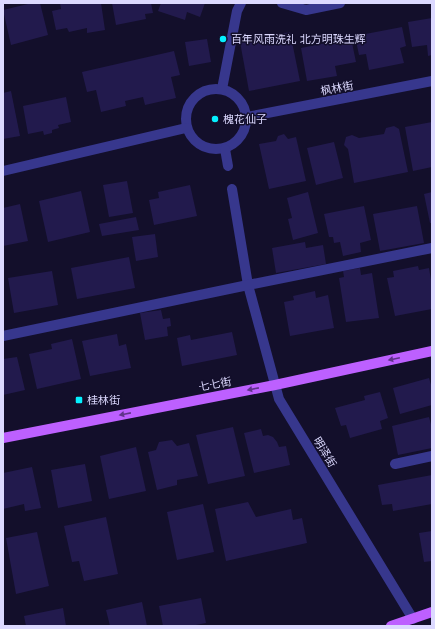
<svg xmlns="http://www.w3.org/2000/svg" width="435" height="629" font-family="'Noto Sans','Noto Sans SC',sans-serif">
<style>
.building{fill:#221a4d}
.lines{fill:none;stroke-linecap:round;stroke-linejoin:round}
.minor{stroke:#37378d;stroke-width:10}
.major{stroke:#bd60ff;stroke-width:10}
.oneway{fill:#5f338a}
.poi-dot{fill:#05f0ff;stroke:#130f2b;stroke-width:1.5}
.labels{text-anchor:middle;stroke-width:3;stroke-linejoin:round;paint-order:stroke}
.poi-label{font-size:11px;fill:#dcd9ff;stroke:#130f2b;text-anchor:start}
.street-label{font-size:11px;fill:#dcd9ff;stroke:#130f2b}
</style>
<rect width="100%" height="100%" fill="#130f2b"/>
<!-- building -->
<g class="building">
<polygon points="32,3 40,3 48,35 11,45 3,10"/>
<polygon points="60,3 101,3 105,30 87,33 87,28 69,32 67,28 56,30 52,11 61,9"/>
<polygon points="112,3 151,3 153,13 145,14 146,19 116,25"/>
<polygon points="161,3 205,3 200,17 187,12 185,20 158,11"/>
<polygon points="432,18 432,55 428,56 427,45 412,47 408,22"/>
<polygon points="402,27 406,46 400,48 404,63 369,70 366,54 359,55 355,36"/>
<polygon points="290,32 300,81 249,91 240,42"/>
<polygon points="351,38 356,62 335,66 337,76 307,81 301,48"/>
<polygon points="207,39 211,62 189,66 185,42"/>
<polygon points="174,51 180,75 171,77 176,98 145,105 143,97 125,101 126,106 101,112 96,90 87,92 82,72"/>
<polygon points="11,91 20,136 3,139 3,93"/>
<polygon points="66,97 71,122 58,125 59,128 52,130 52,133 44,135 43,131 28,134 23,106"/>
<polygon points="432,122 432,167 413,171 405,127"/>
<polygon points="394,126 399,129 408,172 354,183 348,149 344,145 346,137 352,135 359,138 384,134 386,128"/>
<polygon points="284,134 288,139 296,137 306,181 269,189 259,144 276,141 278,136"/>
<polygon points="334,142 343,178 316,185 307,148"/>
<polygon points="127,181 133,213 109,217 103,185"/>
<polygon points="190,185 197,216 154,225 149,200 159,198 158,192"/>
<polygon points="81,191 90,232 48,242 39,201"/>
<polygon points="308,192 318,233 293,240 288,219 292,218 287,198"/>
<polygon points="432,192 432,223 430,223 424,194"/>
<polygon points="20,204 28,241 3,246 3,208"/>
<polygon points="364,206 371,240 360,243 361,252 343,256 340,242 334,243 333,237 329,237 324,214"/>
<polygon points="417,206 424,243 380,251 373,214"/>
<polygon points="136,217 139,230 102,236 99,224"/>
<polygon points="155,234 158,257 136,261 132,237"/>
<polygon points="305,242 306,248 323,245 326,264 276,273 272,248"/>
<polygon points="129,257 135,288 77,299 71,268"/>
<polygon points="418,266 419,270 429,268 432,286 432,309 395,316 387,278 394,277 393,271"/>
<polygon points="360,268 361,275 372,273 379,318 346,322 339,278 344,277 343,271"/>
<polygon points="52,271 58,305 14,313 8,278"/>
<polygon points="315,291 316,298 328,295 334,328 290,336 284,302 294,300 293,296"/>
<polygon points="161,310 163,319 170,318 171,326 167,327 168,336 145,340 140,313"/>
<polygon points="232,332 237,355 182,366 177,338 190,335 191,340"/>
<polygon points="117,334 119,346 126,344 131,368 90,376 82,341"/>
<polygon points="72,339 81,379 37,389 29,354 52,349 51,344"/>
<polygon points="17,357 25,390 3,395 3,359"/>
<polygon points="429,378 432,388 432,405 400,414 393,388"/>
<polygon points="380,392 388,418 380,421 382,429 350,438 346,425 341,426 335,408 365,400 364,396"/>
<polygon points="429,417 432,428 432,448 398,455 392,426"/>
<polygon points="233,427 245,476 208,484 196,435"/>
<polygon points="261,429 263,436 268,435 273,437 277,442 279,447 286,446 290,465 254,473 244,433"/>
<polygon points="172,440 177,446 189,443 198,476 177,480 177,485 157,490 148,452 156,450 159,442"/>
<polygon points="136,447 146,491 109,499 100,456"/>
<polygon points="85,464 92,501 58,508 51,470"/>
<polygon points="32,467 41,508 25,511 24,504 3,509 3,473"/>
<polygon points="432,475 432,504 393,511 392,504 382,505 378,485"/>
<polygon points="248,502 256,517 291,509 293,520 302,518 307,543 226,561 215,509"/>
<polygon points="203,504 214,552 177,560 167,512"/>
<polygon points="106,517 118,574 84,581 79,561 72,562 64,526"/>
<polygon points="432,531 432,561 424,562 419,533"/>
<polygon points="37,532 49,586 16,594 6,538"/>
<polygon points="201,598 206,623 196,625 196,626 163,626 159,606"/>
<polygon points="142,602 147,626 110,626 106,610"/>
<polygon points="63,608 66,626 26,626 24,616"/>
</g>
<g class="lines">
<!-- minor -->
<g class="minor">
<polyline points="282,3 306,10 340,3"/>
<circle cx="216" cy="119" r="30"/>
<polyline points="222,89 237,11 241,3"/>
<polyline points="247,117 432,81"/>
<polyline points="225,149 228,166"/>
<polyline points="3,171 186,128"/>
<polyline points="232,189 248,285 279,399 413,619"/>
<polyline points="3,336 248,285 432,248"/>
<polyline points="395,464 432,456"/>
</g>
<!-- major -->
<g class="major">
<polyline points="3,438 275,385 432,351"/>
<polyline points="391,626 432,612"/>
</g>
</g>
<!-- one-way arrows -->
<defs><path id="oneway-solid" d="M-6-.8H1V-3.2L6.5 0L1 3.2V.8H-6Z"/></defs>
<g class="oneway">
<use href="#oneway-solid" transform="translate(394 359) rotate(168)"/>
<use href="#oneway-solid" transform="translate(253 389) rotate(169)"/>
<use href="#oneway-solid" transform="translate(125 414) rotate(169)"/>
</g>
<!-- markers -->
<g class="poi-dot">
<circle cx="223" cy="39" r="4"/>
<circle cx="215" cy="119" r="4"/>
<rect x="75" y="396" width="8" height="8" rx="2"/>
</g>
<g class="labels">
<!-- poi labels -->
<g class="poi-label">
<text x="231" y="43">百年风雨洗礼 北方明珠生辉</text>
<text x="223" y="123">槐花仙子</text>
<text x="87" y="404">桂林街</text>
</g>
<!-- street labels -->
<g class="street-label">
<text transform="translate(337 88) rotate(-11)" y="4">枫林街</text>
<text transform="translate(215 384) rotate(-11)" y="4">七七街</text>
<text transform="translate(325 452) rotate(59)" y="4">明泽街</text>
</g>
</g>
<!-- border -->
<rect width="435" height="629" fill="none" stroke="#dcd9ff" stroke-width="8"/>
</svg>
